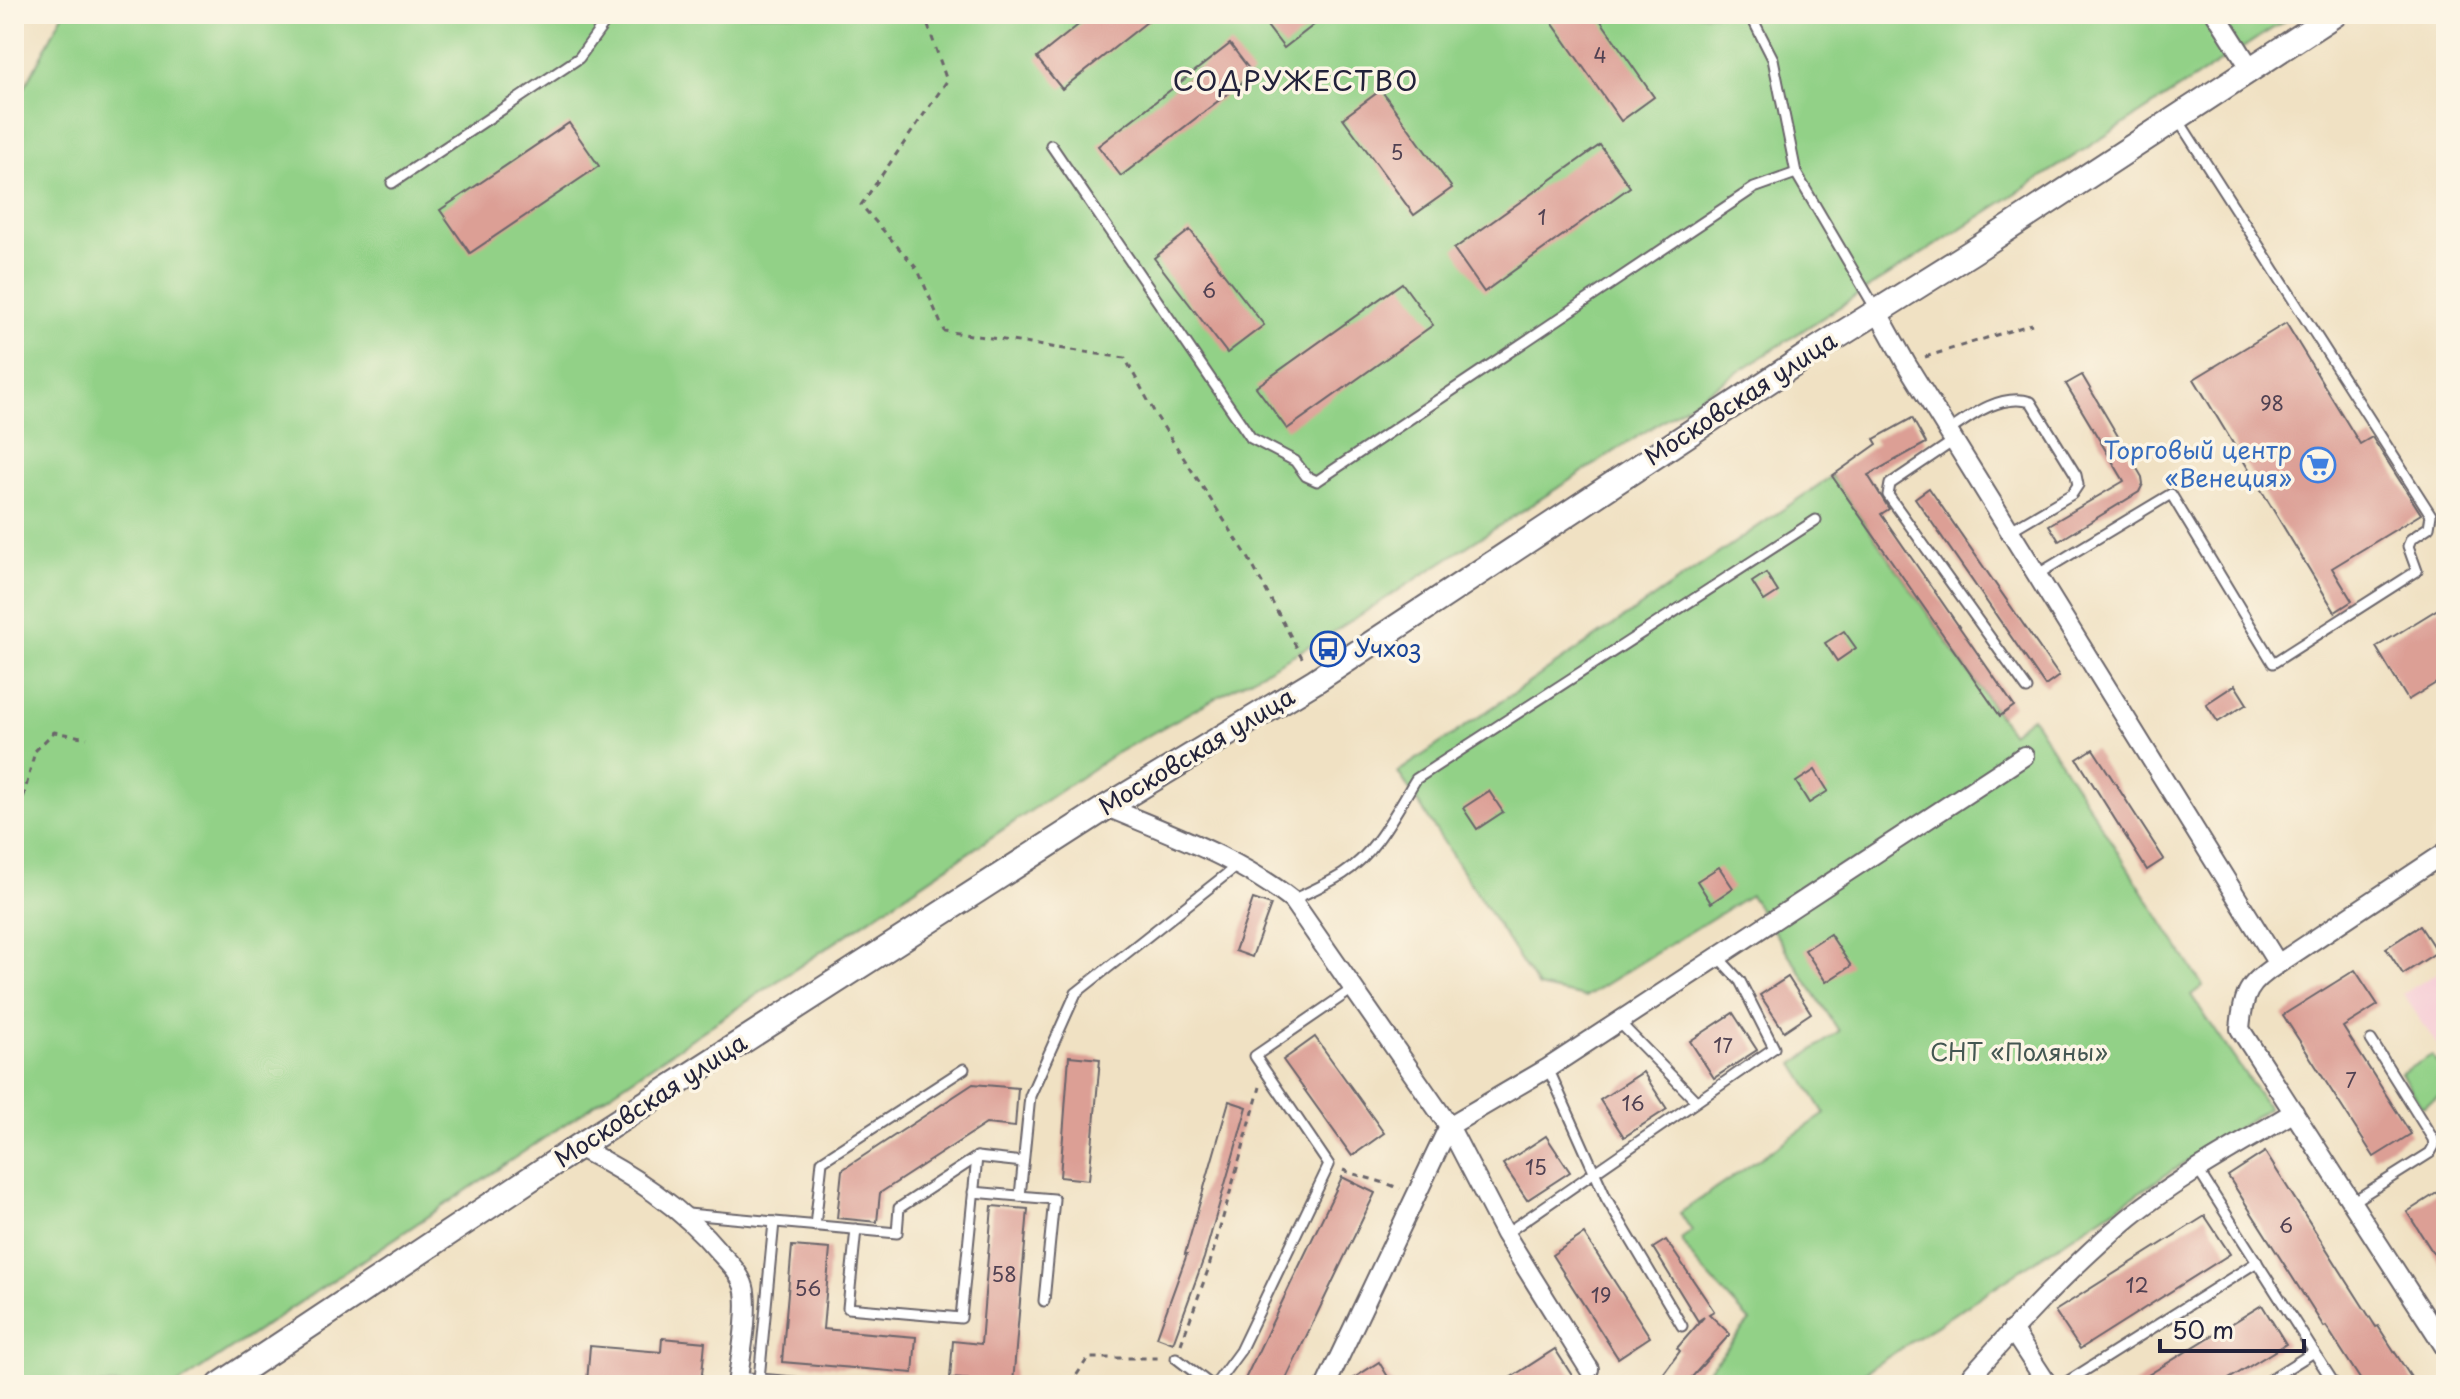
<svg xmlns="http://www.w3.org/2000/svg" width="2460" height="1399" font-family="'Playpen Sans',sans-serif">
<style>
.built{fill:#f6cfd7}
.green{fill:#92d187;stroke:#5a7a61;stroke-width:2}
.building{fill:#dc9f95}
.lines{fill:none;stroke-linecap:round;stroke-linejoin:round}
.service-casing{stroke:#6a656b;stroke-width:13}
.minor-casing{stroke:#6a656b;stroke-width:22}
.secondary-casing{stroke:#6a656b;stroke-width:28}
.path{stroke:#6a656b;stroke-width:3;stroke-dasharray:6 6;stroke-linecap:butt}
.service{stroke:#fff;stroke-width:9}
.minor{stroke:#fff;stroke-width:18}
.secondary{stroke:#fff;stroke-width:24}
.labels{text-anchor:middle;stroke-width:7;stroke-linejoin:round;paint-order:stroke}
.number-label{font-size:20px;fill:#504152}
.street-label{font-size:24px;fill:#22223b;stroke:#fcf5e5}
.shop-label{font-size:24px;fill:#366cbe;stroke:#fcf5e5;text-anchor:end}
.transit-label{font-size:24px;fill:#164399;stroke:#fcf5e5;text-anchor:start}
.park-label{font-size:24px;fill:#445752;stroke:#fcf5e5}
.quarter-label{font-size:28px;letter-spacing:2px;fill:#22223b;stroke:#fcf5e5}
</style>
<rect width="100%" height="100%" fill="#fcf5e5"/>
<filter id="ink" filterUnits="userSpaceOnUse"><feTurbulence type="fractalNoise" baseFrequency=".0125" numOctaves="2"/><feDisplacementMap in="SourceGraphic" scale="16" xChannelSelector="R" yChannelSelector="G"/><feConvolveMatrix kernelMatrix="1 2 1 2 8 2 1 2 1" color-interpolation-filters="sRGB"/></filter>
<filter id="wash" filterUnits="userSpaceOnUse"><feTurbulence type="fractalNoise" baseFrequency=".006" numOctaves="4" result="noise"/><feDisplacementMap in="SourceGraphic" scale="32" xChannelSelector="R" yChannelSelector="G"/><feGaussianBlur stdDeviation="1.8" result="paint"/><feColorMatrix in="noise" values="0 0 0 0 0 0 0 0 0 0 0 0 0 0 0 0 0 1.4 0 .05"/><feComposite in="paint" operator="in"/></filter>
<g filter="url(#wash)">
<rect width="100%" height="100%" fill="#f0e1c3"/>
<!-- built -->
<polygon class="built" points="2446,967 2446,1058 2403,994"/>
<!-- green -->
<g class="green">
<polygon points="63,14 2295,14 1329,635 1115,754 177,1385 14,1385 14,108"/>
<polygon points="1832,476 2011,733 2032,717 2203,986 2191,995 2268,1108 1845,1385 1706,1385 1701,1379 1750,1321 1696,1263 1681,1239 1692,1231 1680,1213 1825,1114 1794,1064 1839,1031 1750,895 1585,997 1538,987 1398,772"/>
<polygon points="2432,1055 2446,1078 2446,1092 2422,1107 2401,1073"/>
</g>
<g id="blocks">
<!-- building -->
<g class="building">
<polygon points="1092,14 1157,14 1062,89 1037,58"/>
<polygon points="1258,14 1328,14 1284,48"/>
<polygon points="1546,14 1596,14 1654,97 1621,121"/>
<polygon points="1230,44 1253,74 1121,176 1098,146"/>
<polygon points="1381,90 1452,188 1414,215 1343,118"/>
<polygon points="569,123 599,166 470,253 440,210"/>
<polygon points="1600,145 1630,187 1484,292 1454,249"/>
<polygon points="1190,230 1264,325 1227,353 1154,258"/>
<polygon points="1402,283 1433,325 1287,429 1256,387"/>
<polygon points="2286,323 2360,444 2372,437 2421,514 2332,568 2352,601 2335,612 2194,379"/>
<polygon points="2082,375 2142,477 2143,484 2139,492 2059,541 2049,525 2124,481 2066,384"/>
<polygon points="1912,418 1926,443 1868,475 1889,509 1881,514 2014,706 2000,716 1832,476 1877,444 1874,439"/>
<polygon points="1929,488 2059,676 2045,686 1915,498"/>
<polygon points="1766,573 1778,592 1764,601 1752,582"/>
<polygon points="2446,604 2446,677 2408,700 2376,647"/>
<polygon points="1844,631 1856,648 1837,661 1825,643"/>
<polygon points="2235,685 2247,704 2218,722 2206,704"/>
<polygon points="2093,749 2164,859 2147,870 2077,759"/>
<polygon points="1815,770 1828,791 1809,803 1796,782"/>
<polygon points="1489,791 1503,812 1477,829 1463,808"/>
<polygon points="1719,867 1733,888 1711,903 1697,881"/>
<polygon points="1253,899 1271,905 1252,957 1235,951"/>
<polygon points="2420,926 2437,952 2403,974 2386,948"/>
<polygon points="1830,934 1851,966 1826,982 1805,950"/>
<polygon points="2355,970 2378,1005 2343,1027 2411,1134 2374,1157 2283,1015"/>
<polygon points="1788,977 1811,1013 1784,1031 1760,995"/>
<polygon points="1733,1013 1757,1050 1714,1078 1690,1041"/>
<polygon points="1315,1037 1384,1133 1352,1156 1283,1060"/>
<polygon points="1069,1056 1100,1059 1089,1180 1060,1177"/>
<polygon points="1643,1072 1667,1109 1624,1137 1600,1100"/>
<polygon points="973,1084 1018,1088 1015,1127 986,1124 880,1193 877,1222 837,1218 842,1170"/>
<polygon points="1229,1101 1247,1107 1204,1258 1173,1343 1157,1337 1187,1254 1185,1254"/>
<polygon points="1546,1136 1570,1172 1527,1200 1503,1164"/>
<polygon points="2265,1152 2376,1327 2378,1326 2416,1385 2364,1385 2326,1326 2324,1327 2228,1176"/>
<polygon points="1342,1177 1375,1193 1283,1385 1257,1385 1245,1379"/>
<polygon points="2446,1187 2446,1273 2407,1212"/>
<polygon points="992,1206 1028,1209 1013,1383 950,1378 953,1341 981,1344"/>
<polygon points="2205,1216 2230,1254 2080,1349 2055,1311"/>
<polygon points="1584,1234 1650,1337 1618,1358 1552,1255"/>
<polygon points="1666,1240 1714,1311 1709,1314 1730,1334 1685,1385 1655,1385 1680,1351 1677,1348 1704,1317 1698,1321 1653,1248"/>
<polygon points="792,1246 830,1249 823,1329 916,1337 913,1373 782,1362"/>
<polygon points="2262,1305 2286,1344 2219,1385 2132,1385"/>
<polygon points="662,1338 705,1342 701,1385 627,1385 587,1382 590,1346 661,1352"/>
<polygon points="1555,1349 1578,1385 1499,1385"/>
<polygon points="1379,1362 1393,1385 1343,1385"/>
</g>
</g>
</g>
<g filter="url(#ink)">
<use href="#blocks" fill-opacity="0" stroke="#6a656b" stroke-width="2"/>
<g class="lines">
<!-- service casing -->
<g class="service-casing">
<g id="service">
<polyline points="1750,14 1773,59 1796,173 1877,311"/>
<polyline points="1051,145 1251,438 1295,461 1306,476 1317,481 1754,188 1796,173"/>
<polyline points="392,183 579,58 611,14"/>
<path d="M1949 431C1973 414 2002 393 2031 402L2076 475 2078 485 2072 494 2011 530"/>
<polyline points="1955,440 1890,484 1888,495 2027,689"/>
<polyline points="2038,574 2171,494 2273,663 2417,571 2408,546 2411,539 2429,527 2431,515 2177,118"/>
<path d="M1292 900C1309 892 1327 884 1343 874 1376 853 1396 811 1416 779L1816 520"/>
<polyline points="1619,1022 1696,1101"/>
<polyline points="1548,1068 1606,1198 1682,1326"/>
<polyline points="2198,1170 2335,1385"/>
<polyline points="973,1192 1054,1199 1044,1301"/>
<polyline points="1020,1196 1030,1096 1076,993 1238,865"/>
<polyline points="2352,1202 2430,1153 2434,1146 2433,1139 2371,1040"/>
<polyline points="688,1214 897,1233 899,1208 977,1157 1023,1162"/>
<polyline points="815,1226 822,1161 964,1069"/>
<polyline points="856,1229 848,1308 961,1318 977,1157"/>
<polyline points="1505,1234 1774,1048 1740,981 1718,957"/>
<polyline points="1176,1358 1211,1385"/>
<polyline points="738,1377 825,1385"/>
<polyline points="759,1379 774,1222"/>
<polyline points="1215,1385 1240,1351 1329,1165 1255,1056 1354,988"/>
<polyline points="2062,1385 2257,1262"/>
<polyline points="2261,1385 2314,1352"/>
</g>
</g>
<!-- minor casing -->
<g class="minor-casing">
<g id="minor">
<polyline points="2216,14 2251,69"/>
<path d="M1877 311 1907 365 2278 964C2248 983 2243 994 2240 1029L2446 1349"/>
<path d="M1107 807C1170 834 1237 857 1292 900L1449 1126 1505 1234 1589 1369"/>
<polyline points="2278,964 2446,852"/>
<path d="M578 1147C632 1175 681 1206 720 1253 729 1263 740 1273 744 1287 750 1310 740 1360 737 1385"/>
<polyline points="2012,1330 2048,1385"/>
<polyline points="1326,1385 1449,1126 1548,1068 2024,756"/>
<path d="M1963 1385C2016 1326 2069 1267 2130 1217 2179 1177 2240 1145 2294 1112"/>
</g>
</g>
<!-- secondary casing -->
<g class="secondary-casing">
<polyline id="secondary" points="220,1385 578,1147 1107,807 1315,681 1811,353 1972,252 2335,14"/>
</g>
<!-- path -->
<g class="path">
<polyline points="924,14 947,81 861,205 918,270 944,331 1125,358 1157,417 1248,557 1305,663"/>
<polyline points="1925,357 2032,324"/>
<polyline points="14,819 20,811 35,751 54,732 87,738"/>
<path d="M1343 1170C1362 1178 1381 1180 1400 1189"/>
<polyline points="1181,1344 1208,1270 1260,1087"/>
<polyline points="1070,1385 1088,1358 1163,1358"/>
</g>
<!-- service -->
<use href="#service" class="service"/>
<!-- minor -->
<use href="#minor" class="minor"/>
<!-- secondary -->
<use href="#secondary" class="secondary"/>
</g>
</g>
<!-- icons -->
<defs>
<g id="supermarket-ring" transform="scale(1.8)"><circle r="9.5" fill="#fcf5e5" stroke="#3f7fe0" stroke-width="1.5"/><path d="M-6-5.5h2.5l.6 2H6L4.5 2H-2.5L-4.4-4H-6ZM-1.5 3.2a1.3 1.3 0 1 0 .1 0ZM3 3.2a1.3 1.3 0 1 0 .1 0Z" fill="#3f7fe0"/></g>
<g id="bus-ring" transform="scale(1.8)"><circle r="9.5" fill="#fcf5e5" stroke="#1a4fb4" stroke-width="1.5"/><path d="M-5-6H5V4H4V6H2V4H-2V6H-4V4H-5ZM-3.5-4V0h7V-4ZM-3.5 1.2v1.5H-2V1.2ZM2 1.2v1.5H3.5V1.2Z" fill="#1a4fb4"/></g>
</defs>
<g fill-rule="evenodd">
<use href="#supermarket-ring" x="2318" y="465"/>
<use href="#bus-ring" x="1328" y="649"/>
</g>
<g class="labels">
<!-- number labels -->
<g class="number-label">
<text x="1600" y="63">4</text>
<text x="1397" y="160">5</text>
<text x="1542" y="225">1</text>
<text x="1209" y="298">6</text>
<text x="2272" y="411">98</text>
<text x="1723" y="1053">17</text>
<text x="2351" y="1088">7</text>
<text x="1633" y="1111">16</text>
<text x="1536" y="1175">15</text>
<text x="2286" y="1233">6</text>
<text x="1004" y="1282">58</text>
<text x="2137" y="1293">12</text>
<text x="808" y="1296">56</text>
<text x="1601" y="1303">19</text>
</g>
<!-- street labels -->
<g class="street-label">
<text transform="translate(1741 399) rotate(-33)" y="8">Московская улица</text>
<text transform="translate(1197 752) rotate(-31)" y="8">Московская улица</text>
<text transform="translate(651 1101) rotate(-33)" y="8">Московская улица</text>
</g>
<!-- shop labels -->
<g class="shop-label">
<text x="2292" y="459">Торговый центр<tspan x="2292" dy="28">«Венеция»</tspan></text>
</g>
<!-- transit labels -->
<g class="transit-label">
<text x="1354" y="657">Учхоз</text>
</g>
<!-- park labels -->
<g class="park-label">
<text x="2019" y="1061">СНТ «Поляны»</text>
</g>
<!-- quarter labels -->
<g class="quarter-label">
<text x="1296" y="91">СОДРУЖЕСТВО</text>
</g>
</g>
<!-- margin -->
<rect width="2460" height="1399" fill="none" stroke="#fcf5e5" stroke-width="48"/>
<!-- scale -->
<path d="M2160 1339v12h144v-12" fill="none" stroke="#22223b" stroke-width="4"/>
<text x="2172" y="1339" font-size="24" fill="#22223b" stroke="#fcf5e5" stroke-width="6" paint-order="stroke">50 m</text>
</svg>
